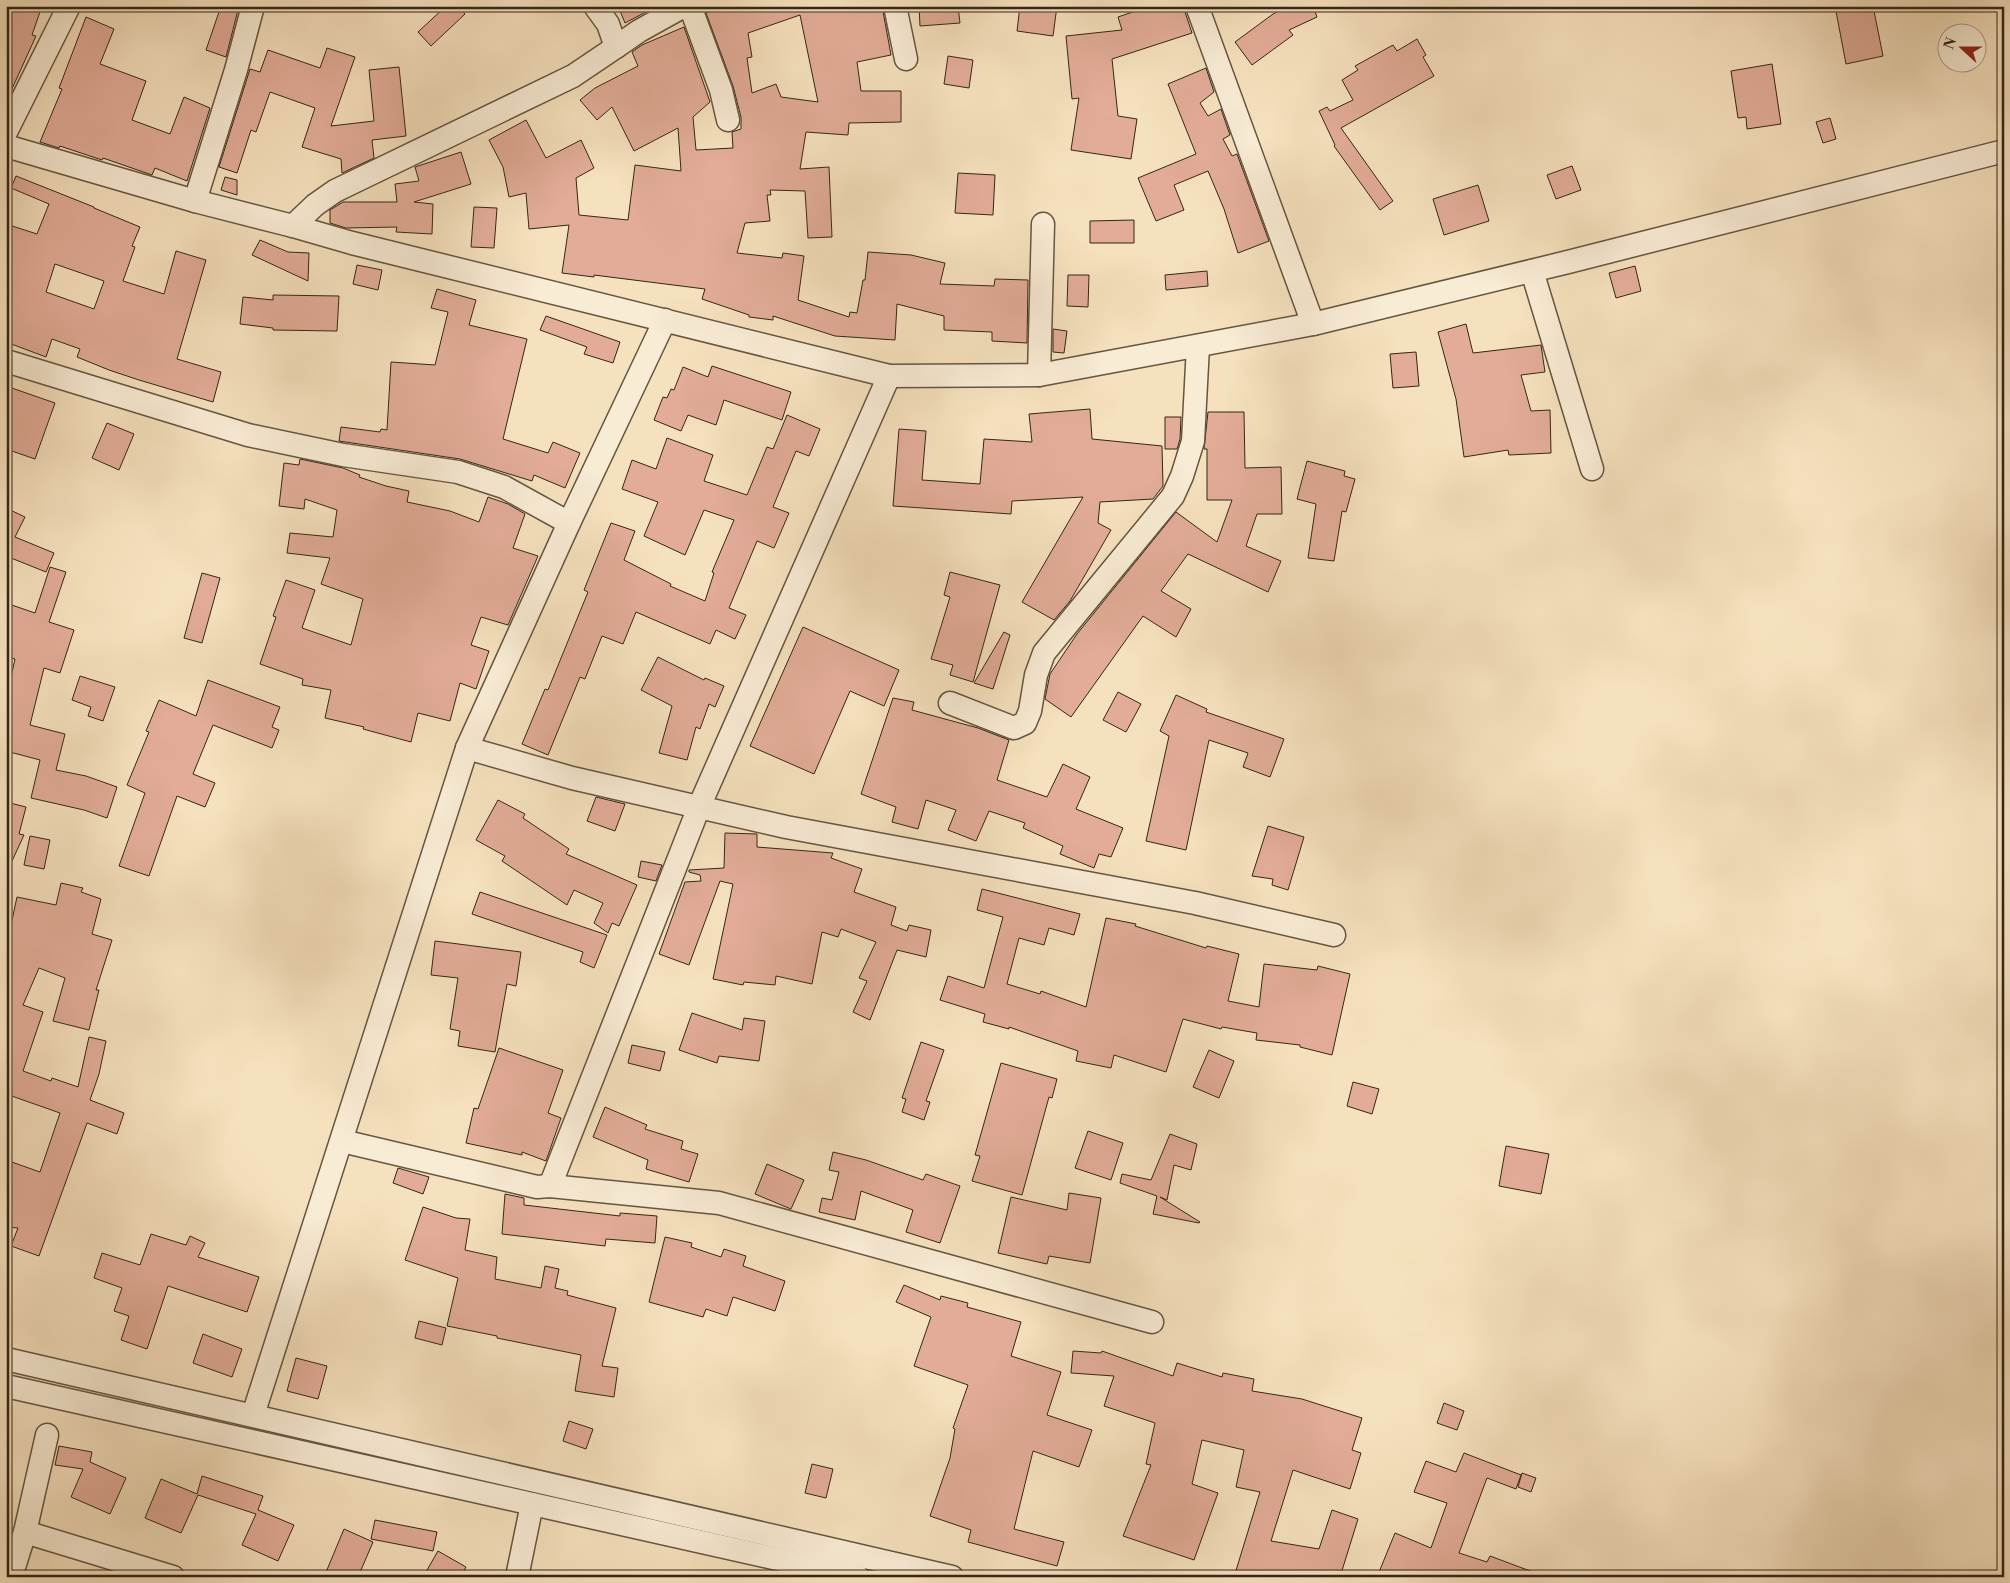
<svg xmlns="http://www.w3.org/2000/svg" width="2010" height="1583" font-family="'Libre Bodoni',serif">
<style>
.building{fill:#e2ac98;stroke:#332717;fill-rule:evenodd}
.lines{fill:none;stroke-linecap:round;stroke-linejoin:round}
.minor-casing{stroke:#645641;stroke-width:25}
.minor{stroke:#f9ecd5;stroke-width:22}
</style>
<rect width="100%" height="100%" fill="#f6e1be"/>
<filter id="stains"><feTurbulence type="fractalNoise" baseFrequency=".004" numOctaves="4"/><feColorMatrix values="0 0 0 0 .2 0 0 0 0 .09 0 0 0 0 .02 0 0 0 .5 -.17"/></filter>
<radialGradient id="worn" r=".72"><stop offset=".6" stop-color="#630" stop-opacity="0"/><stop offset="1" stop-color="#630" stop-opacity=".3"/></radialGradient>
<!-- building -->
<g class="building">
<polygon points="6,6 42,6 32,35 36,36 6,102"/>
<polygon points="221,6 239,6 226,57 206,50"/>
<polygon points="446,6 458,6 465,14 431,46 418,32"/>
<polygon points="618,6 657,6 625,23"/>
<path d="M725 6H882L891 55 857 62 861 91H901V122L849 123 848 135 806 132 800 169 829 167 832 237 808 238 805 191 770 190 771 195H767L770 221 745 223 737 253 782 258 783 253 804 256 798 300 849 317 850 312 857 313 863 280H865L868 252 911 255 945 263 940 284 994 286 995 279 1028 280 1027 343 992 341V332L944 330V316L897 304 895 340 835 336 773 316V320L749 317V315L702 299 705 289 594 275V277L562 273 569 225 529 229 526 193 509 197 503 167 489 140 526 120 546 158 581 140 594 168 576 178 579 215 628 220 635 165 681 171 678 128 634 151 612 107 597 120 580 100 595 88 638 66 632 52 642 45 684 27 710 102 693 117 696 150 733 148 732 132 741 129V117L733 86 706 13ZM800 15 818 102 781 97 776 84 752 93 747 58 752 57 748 33Z"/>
<polygon points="919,6 958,6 960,23 920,26"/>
<polygon points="1020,6 1057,6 1053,36 1017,31"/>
<polygon points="1150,6 1183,6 1192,33 1112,59 1118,116 1137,119 1131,159 1071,150 1079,98 1072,99 1066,36 1122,30 1118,17"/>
<polygon points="1289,6 1313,6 1317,17 1289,30 1293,35 1252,65 1235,42 1273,14"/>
<polygon points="1835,6 1873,6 1883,56 1846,64"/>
<polygon points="86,17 114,29 100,64 146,81 132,120 170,134 184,97 210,108 187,181 155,168 152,175 103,158 102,160 60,146 59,148 40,142 62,89 59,88"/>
<polygon points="1417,39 1426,55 1423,57 1434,76 1341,128 1393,201 1380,210 1334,146 1335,145 1319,111 1327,107 1330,111 1353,100 1342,80 1358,70 1355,66 1393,45 1397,51"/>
<polygon points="327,48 355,57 331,126 374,121 369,70 399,67 406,136 372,140 374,158 342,173 341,159 302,147 315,108 270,92 256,132 251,130 237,173 219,167 250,69 260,72 268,50 320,68"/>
<polygon points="948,56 973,60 969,88 944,84"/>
<polygon points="1772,64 1781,124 1747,129 1746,117 1738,118 1731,71"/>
<polygon points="1206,68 1214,92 1200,103 1208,116 1221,109 1230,135 1223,139 1232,156 1237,154 1269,241 1238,253 1224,209 1208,171 1174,185 1184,210 1156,221 1138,178 1196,154 1168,84"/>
<polygon points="1830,118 1836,139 1823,143 1816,122"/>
<polygon points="461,152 471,184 414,202 433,204 432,234 396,232 397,227 346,228 330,223 330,210 343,202 397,202 395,184 419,181 415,167"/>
<polygon points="1572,166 1581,190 1556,199 1547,175"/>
<polygon points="958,173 995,175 993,215 955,213"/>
<path d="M16 176 94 207V208L140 227 132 246 135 247 123 281 164 294 176 251 206 260 177 359 221 372 213 402 139 380 109 370 77 357 80 349 52 339 46 357 6 342V224L37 234 49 204 11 188ZM55 264 104 281 94 309 46 292Z"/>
<polygon points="225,177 237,180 237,195 221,190"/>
<polygon points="1478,185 1489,221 1444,235 1433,199"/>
<polygon points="474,207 497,208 494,248 471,247"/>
<polygon points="1134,220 1134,243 1090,243 1090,221"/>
<polygon points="260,240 288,252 309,253 308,281 252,255"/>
<polygon points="357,265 382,270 378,290 353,284"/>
<polygon points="1635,266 1641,291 1616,298 1609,273"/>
<polygon points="1207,271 1208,286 1166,290 1165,275"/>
<polygon points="1068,275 1089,275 1088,307 1067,306"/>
<polygon points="437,289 476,300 469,325 527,339 503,439 548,453 553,442 580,453 565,488 534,475 532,481 460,459 339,441 341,427 380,432 381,429 387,430 391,362 435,365 448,312 431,308"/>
<polygon points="273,295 339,296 337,331 273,330 273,328 240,324 243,297 273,300"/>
<polygon points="546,316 620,342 613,363 584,354 587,347 540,330"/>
<polygon points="1466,324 1473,353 1541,345 1545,372 1521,375 1531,411 1550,410 1551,453 1509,455 1508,450 1464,457 1456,399 1438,332"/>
<polygon points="1053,329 1067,331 1064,353 1053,352"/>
<polygon points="1416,352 1419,386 1393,388 1390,354"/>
<polygon points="712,366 791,392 782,420 724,400 716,425 688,415 681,431 654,420 663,397 667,398 671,389 674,390 683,367 708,377"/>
<polygon points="6,386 55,403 35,459 6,449"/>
<polygon points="1090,409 1092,439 1162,446 1163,486 1153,499 1100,502 1098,523 1111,530 1070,601 1054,620 1022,602 1083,497 1012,501 1011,514 893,506 899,429 926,431 922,480 980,484 984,439 1032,442 1029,414"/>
<polygon points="1208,412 1244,412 1245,468 1281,467 1282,514 1257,514 1246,546 1281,561 1268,592 1188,554 1161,591 1191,609 1176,637 1143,616 1071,717 1045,699 1050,674 1077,634 1176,512 1217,542 1232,500 1207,500 1207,449 1204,449"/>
<polygon points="787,415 820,429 809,456 796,451 773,507 789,513 774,548 757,541 729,608 746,615 735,639 716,630 710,644 636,612 623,644 602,636 585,679 580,677 548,755 522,744 545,689 548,690 588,592 584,590 611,523 635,531 624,560 671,584 670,586 705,601 714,573 712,572 734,520 704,510 685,555 644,536 658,502 622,489 632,460 656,469 667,438 713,455 704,481 747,495 767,447 773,449"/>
<polygon points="1165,417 1181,417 1180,439 1177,449 1165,449"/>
<polygon points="107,423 134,434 119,470 92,458"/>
<polygon points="300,459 343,468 360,475 359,477 386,486 409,491 407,502 450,511 479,522 488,497 508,504 525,514 513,548 538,556 508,625 481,617 471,645 489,651 476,689 460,683 450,721 418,713 411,742 363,729 364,727 325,718 331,690 302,685 303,679 260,664 276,617 273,616 286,580 315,590 302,628 351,645 363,599 321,584 330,558 287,553 290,533 333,537 337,510 305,499 304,509 279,506 284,463 299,465"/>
<polygon points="1307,461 1345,471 1344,476 1355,479 1346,512 1342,511 1334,561 1308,558 1316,504 1297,499"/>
<polygon points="6,508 25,517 15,537 54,553 46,572 6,556"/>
<polygon points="50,567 66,572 49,622 74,630 60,673 44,668 30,725 65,734 56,770 86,776 117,787 107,818 84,810 31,798 40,760 6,751 6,699 15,659 6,657 6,603 35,613"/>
<polygon points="950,572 1000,585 973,682 950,675 953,665 931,659 950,597 944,595"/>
<polygon points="202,573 220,578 202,643 184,638"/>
<polygon points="803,627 899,670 884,706 850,691 814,774 750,746"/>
<polygon points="1004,632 1010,635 993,689 974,683"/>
<polygon points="658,657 704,680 705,678 724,686 715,707 709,704 700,729 696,727 687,760 659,753 672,706 641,690"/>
<polygon points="80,676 115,687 103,721 88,716 91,707 72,700"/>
<polygon points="208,680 280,707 272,727 279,730 272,748 213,725 193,774 215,783 205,807 177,796 149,876 119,866 145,793 127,785 149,732 146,731 159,700 196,716"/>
<polygon points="1118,692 1141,704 1126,732 1103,720"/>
<polygon points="1176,695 1207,709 1206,712 1284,739 1270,777 1243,767 1248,753 1209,740 1186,850 1146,841 1169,736 1160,731"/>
<polygon points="893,698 914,702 912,710 978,728 1009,740 997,780 1047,797 1063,764 1090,777 1076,809 1123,828 1111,857 1099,854 1094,868 1060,854 1063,846 1023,828 1025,823 989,811 976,841 948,830 956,810 926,800 918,829 892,822 896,807 861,794"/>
<polygon points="596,797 625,804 615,831 587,821"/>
<polygon points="498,800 525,814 523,818 569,849 566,854 637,885 619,926 612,923 608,933 594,923 603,903 574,890 567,905 502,861 505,856 476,840"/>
<polygon points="6,802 26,807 19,834 24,835 6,874"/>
<polygon points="1268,826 1304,837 1288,890 1272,885 1273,879 1252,876"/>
<polygon points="725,833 757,834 757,847 833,853 831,858 862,869 854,892 896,907 891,925 907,931 909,925 931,930 926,957 897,950 870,1020 853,1012 867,981 859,978 876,942 841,929 838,937 822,932 812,984 776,976 775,985 744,982 743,985 713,979 733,884 720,881 689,965 659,954 685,882 701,881 700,875 689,872 689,870 724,868"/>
<polygon points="30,836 50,840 44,869 24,865"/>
<polygon points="641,861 662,865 656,881 638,877"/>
<polygon points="61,883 83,888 81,892 101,899 92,934 112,940 96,990 99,990 89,1030 53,1021 65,978 39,968 23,1005 43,1012 23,1071 51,1081 52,1078 78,1087 89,1037 106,1041 99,1074 90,1100 124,1113 117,1134 87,1123 39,1256 11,1246 18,1228 6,1227 6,1160 40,1172 60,1113 6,1094 6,948 17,897 56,905"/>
<polygon points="982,889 1080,914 1074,935 1049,928 1044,945 1019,938 1007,984 1040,994 1041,991 1086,1007 1106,918 1136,924 1135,926 1206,948 1207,946 1239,954 1228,1001 1259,1007 1264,964 1317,970 1318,966 1350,974 1332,1055 1300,1047 1300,1045 1256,1040 1257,1033 1222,1027 1221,1029 1183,1019 1166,1072 1114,1055 1111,1068 1076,1061 1078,1051 1009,1027 1009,1029 983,1022 985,1014 940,1000 948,976 984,988 1003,917 977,910"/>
<polygon points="480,892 607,935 594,968 580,962 583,952 472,914"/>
<polygon points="435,941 521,952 516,986 507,984 495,1052 458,1046 460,1031 450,1029 458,978 431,975"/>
<polygon points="692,1013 742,1030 744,1018 765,1021 759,1061 719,1056 717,1063 679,1050"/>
<polygon points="921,1042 944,1050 926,1101 930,1102 924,1120 902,1112 906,1099 902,1098"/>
<polygon points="632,1045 665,1052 660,1071 628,1063"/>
<polygon points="499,1048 563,1070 548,1113 561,1118 546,1161 522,1152 522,1155 466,1143 474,1108 478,1109"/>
<polygon points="1209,1050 1234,1061 1219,1098 1193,1087"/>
<polygon points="1001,1063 1057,1079 1052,1098 1049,1097 1022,1195 972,1181 980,1156 975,1155"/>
<polygon points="1353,1082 1379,1089 1372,1114 1347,1106"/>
<polygon points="605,1107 647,1125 645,1129 683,1141 681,1149 698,1154 689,1182 646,1169 648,1160 593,1137"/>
<polygon points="1088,1131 1123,1143 1111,1180 1075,1168"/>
<polygon points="1170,1134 1197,1144 1191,1170 1174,1165 1167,1200 1160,1197 1200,1222 1199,1223 1153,1214 1157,1196 1120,1183 1122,1174 1151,1180"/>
<polygon points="1506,1146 1549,1154 1541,1194 1499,1186"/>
<polygon points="833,1152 866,1160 923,1180 926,1174 960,1186 940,1243 906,1232 913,1210 861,1191 855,1220 819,1212 822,1198 832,1200 839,1172 829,1170"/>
<polygon points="767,1164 804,1180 791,1209 755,1194"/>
<polygon points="398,1168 429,1177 423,1194 393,1183"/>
<polygon points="1069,1193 1101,1198 1090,1263 1049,1256 1047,1264 998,1253 1011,1197 1067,1210"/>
<polygon points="505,1194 524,1198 524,1205 620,1216 620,1213 657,1216 655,1243 606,1239 605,1246 502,1234"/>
<polygon points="423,1207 456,1218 470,1219 465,1250 497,1257 495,1279 541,1288 545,1266 559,1269 555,1288 568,1291 567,1295 616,1308 602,1366 618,1368 614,1397 575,1391 581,1355 497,1338 497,1336 447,1326 458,1278 405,1260"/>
<polygon points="151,1234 186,1245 190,1236 205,1243 198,1257 259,1277 247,1312 168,1286 147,1349 121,1340 129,1316 114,1311 122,1288 94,1278 102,1253 140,1265"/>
<polygon points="665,1237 692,1243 691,1247 721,1257 724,1249 746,1256 743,1266 785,1281 775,1311 733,1297 727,1316 706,1309 703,1317 649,1302"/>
<polygon points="904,1285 940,1300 941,1296 968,1303 967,1307 1021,1322 1011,1356 1061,1372 1047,1415 1092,1430 1079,1467 1033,1451 1014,1529 1064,1542 1057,1566 968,1542 971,1530 930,1516 950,1458 955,1429 953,1428 968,1385 914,1366 931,1317 896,1302"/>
<polygon points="419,1321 446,1328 442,1345 415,1338"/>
<polygon points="203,1334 242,1349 232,1377 193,1363"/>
<polygon points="1073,1351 1101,1353 1102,1351 1173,1376 1177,1363 1222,1377 1223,1373 1254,1379 1252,1391 1302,1399 1362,1418 1352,1450 1361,1453 1350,1489 1293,1470 1271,1541 1319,1549 1332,1510 1358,1519 1340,1577 1291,1577 1262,1571 1260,1577 1234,1577 1260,1492 1236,1487 1244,1450 1202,1440 1192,1484 1218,1493 1194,1560 1123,1536 1151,1465 1146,1464 1155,1423 1104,1406 1114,1376 1071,1373"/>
<polygon points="296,1358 327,1366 318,1399 287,1391"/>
<polygon points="1444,1403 1464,1411 1457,1430 1437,1423"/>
<polygon points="569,1421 593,1429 586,1449 563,1441"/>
<polygon points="59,1446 92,1452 90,1462 126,1478 110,1514 71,1497 83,1469 55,1465"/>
<polygon points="1464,1453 1521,1475 1516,1489 1487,1478 1459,1553 1487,1562 1490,1556 1541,1575 1541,1577 1377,1577 1395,1533 1431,1548 1447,1503 1414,1492 1426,1461 1456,1472"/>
<polygon points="812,1464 833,1469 826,1498 805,1493"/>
<polygon points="1522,1473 1536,1478 1531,1492 1518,1487"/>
<polygon points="202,1476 263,1496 258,1510 294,1525 278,1561 242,1545 256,1514 198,1495 181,1533 145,1518 161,1479 197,1494"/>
<polygon points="375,1520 437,1532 433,1551 371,1539"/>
<polygon points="344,1529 373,1542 358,1577 324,1577"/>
<polygon points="438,1551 466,1567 461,1577 423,1577"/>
</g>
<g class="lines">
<!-- minor casing -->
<g class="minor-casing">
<g id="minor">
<polyline points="690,6 721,90 728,120"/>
<polyline points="895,6 906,59"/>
<polyline points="1197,6 1313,324"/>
<polyline points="616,47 639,31 684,6"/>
<polyline points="6,132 69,6"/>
<polyline points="6,146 195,201 293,226 352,243 889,376 1039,375 1313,324 1568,262 2004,151"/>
<polyline points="195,201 236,70 253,6"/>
<polyline points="293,226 315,205 335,191 573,76 616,47 608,24 595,6"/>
<polyline points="1532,271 1592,469"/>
<polyline points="6,361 248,435 343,455 458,472 504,487 569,523"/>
<polyline points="1039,375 1043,224"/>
<polyline points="950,703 1014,728 1025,723 1030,711 1036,675 1044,653 1173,496 1182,476 1193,441 1198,346"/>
<polyline points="467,748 572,778 786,827 1195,903 1334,935"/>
<polyline points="342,1141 537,1187 550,1186 719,1203 1152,1322"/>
<polyline points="550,1186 699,807 889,376"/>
<polyline points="6,1359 952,1577"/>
<polyline points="6,1386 858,1577"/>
<polyline points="253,1415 467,748 569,523 665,320"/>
<polyline points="25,1532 47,1435"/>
<polyline points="11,1577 25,1532 173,1577"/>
<polyline points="517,1577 532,1504"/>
</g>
</g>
<!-- minor -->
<use href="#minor" class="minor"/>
</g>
<!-- margin -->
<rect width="2010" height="1583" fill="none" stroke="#f6e1be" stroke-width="25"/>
<rect x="8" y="8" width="1995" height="1568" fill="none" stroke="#332717" stroke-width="2.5"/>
<rect x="12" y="12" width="1985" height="1558" fill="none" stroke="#332717"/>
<!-- north arrow -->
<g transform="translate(1962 48) rotate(291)"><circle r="24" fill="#f9ecd5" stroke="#aa9d89"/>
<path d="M0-4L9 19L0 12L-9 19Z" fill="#8f2418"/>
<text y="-8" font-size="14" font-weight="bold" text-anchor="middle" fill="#332717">N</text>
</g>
<rect width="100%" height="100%" filter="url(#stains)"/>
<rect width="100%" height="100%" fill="url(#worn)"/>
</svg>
